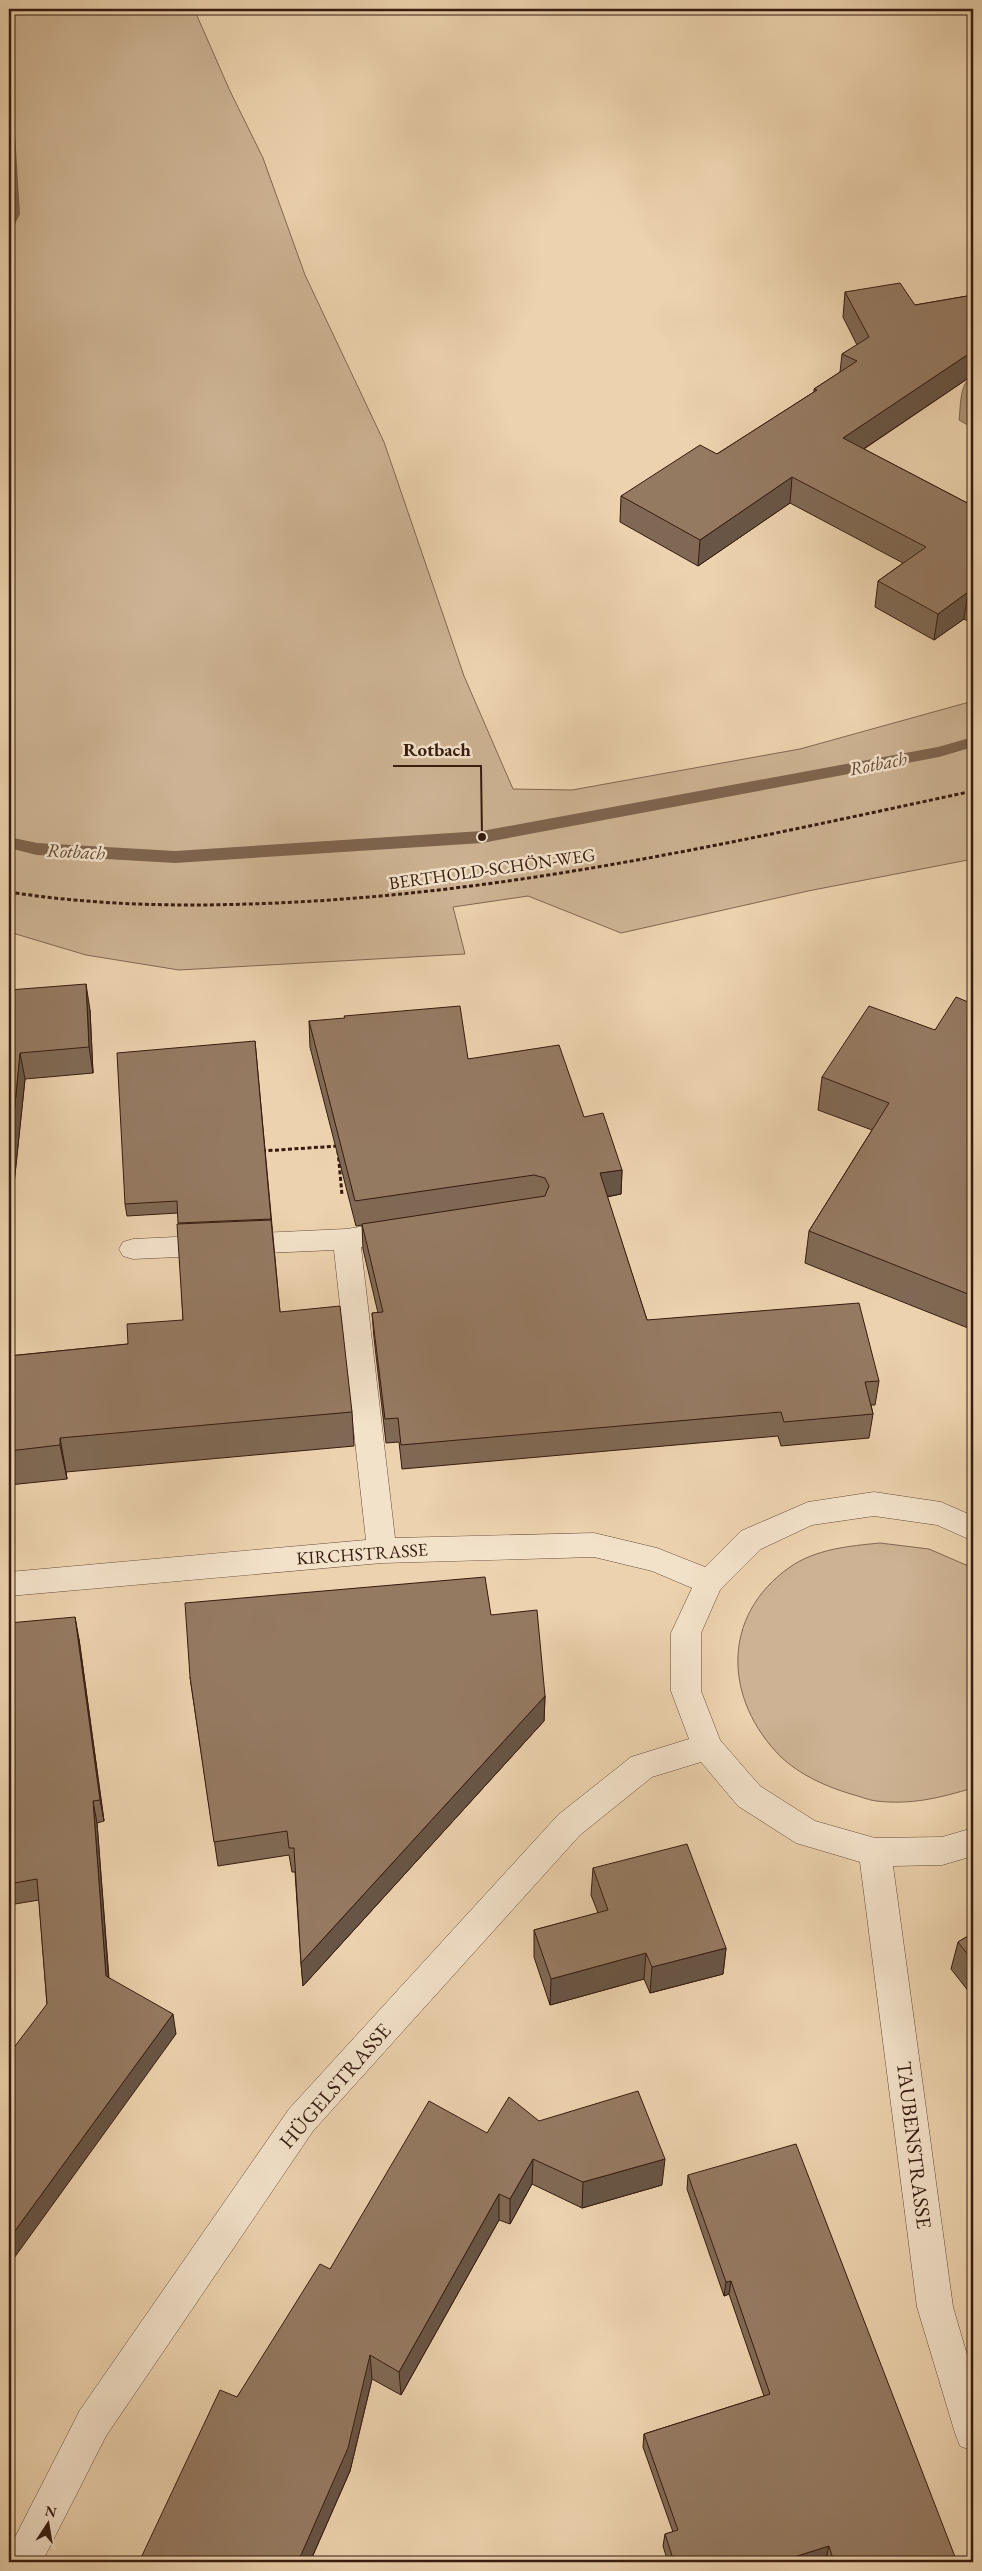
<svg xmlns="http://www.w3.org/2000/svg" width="982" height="2571" font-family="'EB Garamond',serif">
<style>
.green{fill:#cdb393;stroke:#826752}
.water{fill:#ae9478;stroke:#7e644e}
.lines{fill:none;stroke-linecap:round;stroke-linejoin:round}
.stream{fill:#7e644e;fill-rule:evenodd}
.minor-casing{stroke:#644938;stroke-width:1}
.path{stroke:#361b10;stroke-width:3;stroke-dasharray:4 2.5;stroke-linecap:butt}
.minor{fill:#f3e2ca;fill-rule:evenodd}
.wall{fill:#806954;stroke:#361b10}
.shaded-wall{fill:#685545;stroke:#361b10}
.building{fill:#957a62;stroke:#361b10}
.labels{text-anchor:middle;stroke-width:5;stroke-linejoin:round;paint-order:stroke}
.street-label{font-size:18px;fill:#361b10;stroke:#f3e2ca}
.water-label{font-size:19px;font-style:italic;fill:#604534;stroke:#f3e2ca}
.near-street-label{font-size:21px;fill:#361b10;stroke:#f3e2ca}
.leader{fill:none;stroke:#361b10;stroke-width:2}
.callout-dot{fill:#361b10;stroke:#f3e2ca;stroke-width:2}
.callout-label{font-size:19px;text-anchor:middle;font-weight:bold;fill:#361b10;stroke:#f3e2ca;stroke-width:5;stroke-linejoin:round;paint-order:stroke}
</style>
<rect width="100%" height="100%" fill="#ecd2ae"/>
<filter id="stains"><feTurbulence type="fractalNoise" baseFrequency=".004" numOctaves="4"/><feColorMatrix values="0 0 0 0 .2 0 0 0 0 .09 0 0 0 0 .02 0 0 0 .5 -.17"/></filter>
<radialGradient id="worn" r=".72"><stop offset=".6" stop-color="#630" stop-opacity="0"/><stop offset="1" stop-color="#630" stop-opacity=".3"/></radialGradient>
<!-- green -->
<g class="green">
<polygon points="9,9 194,9 230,91 263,158 305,275 384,442 464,676 513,789 572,790 800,749 973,701 973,859 808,891 621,933 528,896 453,907 465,954 179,970 86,955 9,932"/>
<path d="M880 1543 929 1549 973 1568V1788C939 1798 912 1805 876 1801 868 1800 859 1796 851 1794 827 1787 800 1775 781 1757 724 1700 720 1616 790 1567 816 1549 849 1546 880 1543Z"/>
</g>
<!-- water -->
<path class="water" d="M973 375V428L959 420C961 405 959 384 973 375Z"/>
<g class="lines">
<!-- stream -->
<g class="stream">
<polygon points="9,129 15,133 20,214 14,226 9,227"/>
<polygon points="973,737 973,747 939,757 482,843 175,863 37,855 9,848 9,837 37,843 175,851 482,831 938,747"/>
</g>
<!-- minor casing -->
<g class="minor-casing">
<polygon id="minor" points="400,1221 410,1224 414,1231 410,1238 361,1247 395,1538 594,1533 657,1548 705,1567 741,1531 808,1502 874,1492 941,1502 973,1516 973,1541 937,1525 874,1516 812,1525 761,1549 720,1590 701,1633 701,1691 720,1740 760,1786 815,1821 875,1838 942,1837 973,1828 973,1856 942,1865 893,1866 953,2307 973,2375 973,2451 960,2446 955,2433 917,2307 860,1862 796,1843 738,1806 701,1762 652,1777 580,1835 313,2131 106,2436 42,2562 9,2562 9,2549 80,2410 289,2109 558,1815 631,1757 689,1739 671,1691 671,1633 692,1588 652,1571 594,1557 382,1563 9,1596 9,1572 366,1540 334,1250 133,1259 123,1256 119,1249 123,1242 133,1239 346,1229"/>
</g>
<!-- path -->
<g class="path">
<path d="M9 892C105 907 201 907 297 902 527 890 749 839 973 791"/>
<polyline points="262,1151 338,1146"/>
<polyline points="338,1151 342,1195"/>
</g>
<!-- minor -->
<use href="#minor" class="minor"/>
</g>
<!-- wall -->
<g class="wall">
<polygon points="845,292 915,305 973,295 973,375 864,449 973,506 973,624 964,619 934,640 875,607 878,581 903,563 790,503 698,566 620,522 621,496 717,454 814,392 814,389 840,372 842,354 857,345 843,317"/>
<polygon points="9,990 90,1010 93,1073 25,1079 10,1222 9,1222"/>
<polygon points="973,1004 973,1330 805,1263 809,1231 872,1130 818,1110 822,1077 935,1030"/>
<polygon points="309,1021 468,1059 584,1117 622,1170 621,1194 607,1197 647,1320 879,1381 875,1405 871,1405 873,1414 869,1438 781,1446 778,1436 402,1469 399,1442 386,1443 374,1338 372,1313 378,1313 363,1249 362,1225 356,1226 310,1047"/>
<polygon points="255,1041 280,1312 352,1412 354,1446 66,1472 67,1479 9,1485 9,1356 128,1344 183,1320 178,1213 127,1216 125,1204"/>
<polygon points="491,1615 545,1696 544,1721 303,1986 301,1963 295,1872 292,1872 289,1855 218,1866 190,1677"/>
<polygon points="9,1623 79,1639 104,1821 97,1823 109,1978 176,2034 47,2004 39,1900 9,1905"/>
<polygon points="593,1868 726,1948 723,1974 650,1993 644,1979 550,2005 534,1957 534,1930 598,1913 591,1895"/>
<polygon points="973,1933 973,1997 951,1969 958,1942"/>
<polygon points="539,2121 662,2185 582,2208 532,2184 510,2224 499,2220 401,2395 372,2379 350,2471 310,2562 139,2562 237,2397 330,2269 487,2133"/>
<polygon points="688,2175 957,2562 827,2562 826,2558 812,2562 668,2562 663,2546 665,2534 673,2532 643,2447 644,2434 764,2396 729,2294 724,2296 687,2189"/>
</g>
<!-- shaded-wall -->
<g class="shaded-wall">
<polygon points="973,351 973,375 841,464 843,438"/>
<polygon points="792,477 790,503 698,566 700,540"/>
<polygon points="968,592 964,619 934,640 938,614"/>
<polygon points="86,984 90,1010 93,1073 89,1047"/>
<polygon points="20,1053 25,1079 10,1222 9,1215 9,1165"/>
<polygon points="622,1170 621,1194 599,1198 600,1173"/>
<polygon points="60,1438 66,1472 67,1479 60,1445"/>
<polygon points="75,1617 79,1639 104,1821 100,1800"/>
<polygon points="545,1696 544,1721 303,1986 301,1963"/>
<polygon points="93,1801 97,1823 110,1997 106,1976"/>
<polygon points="726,1948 723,1974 650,1993 652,1967"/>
<polygon points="646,1953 644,1979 550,2005 551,1979"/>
<polygon points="173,2014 176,2034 9,2265 9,2239"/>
<polygon points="533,2159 532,2184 510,2224 510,2199"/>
<polygon points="665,2159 662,2185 582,2208 583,2182"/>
<polygon points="499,2194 499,2220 401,2395 399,2372"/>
<polygon points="731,2281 729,2294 724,2296 726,2282"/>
<polygon points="370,2355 372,2379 350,2471 310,2562 298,2562"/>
<polygon points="829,2546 826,2558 812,2562 778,2562"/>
</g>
<!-- building -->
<g class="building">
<polygon points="900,283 915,305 973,295 973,351 843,438 973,506 973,595 968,592 938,614 878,581 926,547 792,477 700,540 621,496 700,445 717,454 817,390 814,389 857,361 842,354 869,337 845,292"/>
<polygon points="86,984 89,1047 20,1053 9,1165 9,990"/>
<polygon points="956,997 973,1004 973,1296 809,1231 889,1103 822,1077 869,1006 935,1030"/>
<polygon points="460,1006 468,1059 559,1045 584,1117 603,1113 622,1170 600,1173 647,1320 859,1303 879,1381 865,1382 873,1414 784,1422 781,1412 401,1445 398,1418 385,1419 372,1313 383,1312 362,1224 545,1196 549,1186 545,1178 534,1175 355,1201 309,1021 345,1018 344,1016"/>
<polygon points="255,1041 271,1219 178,1223 177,1201 125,1204 117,1053"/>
<polygon points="271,1220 280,1312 340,1306 352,1412 60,1438 60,1445 9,1451 9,1356 128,1344 127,1324 183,1320 177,1224"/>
<polygon points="485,1577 491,1615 537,1610 545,1696 301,1963 294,1848 289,1848 287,1831 214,1842 190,1677 185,1603"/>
<polygon points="75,1617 100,1800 93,1801 106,1976 173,2014 9,2239 9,2054 47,2004 37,1879 9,1884 9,1623"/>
<polygon points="687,1844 726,1948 652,1967 646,1953 551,1979 534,1930 608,1910 593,1868"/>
<polygon points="973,1933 973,1961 958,1942"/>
<polygon points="638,2091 665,2159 583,2182 533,2159 510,2199 499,2194 399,2372 370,2355 348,2448 298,2562 139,2562 220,2390 237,2397 320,2264 330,2269 429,2101 487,2133 509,2097 539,2121"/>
<polygon points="796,2144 957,2562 834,2562 829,2546 778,2562 674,2562 665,2534 678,2530 644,2434 770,2394 731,2281 726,2282 688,2175"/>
</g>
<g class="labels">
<!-- street labels -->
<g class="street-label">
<text transform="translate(492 869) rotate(-8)" y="6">BERTHOLD-SCHÖN-WEG</text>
<text transform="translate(362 1554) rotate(-4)" y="6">KIRCHSTRASSE</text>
</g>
<!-- water labels -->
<g class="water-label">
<text transform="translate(878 763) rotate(-11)" y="7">Rotbach</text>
<text transform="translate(76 851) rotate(3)" y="7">Rotbach</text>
</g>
<!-- near-street labels -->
<g class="near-street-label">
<text transform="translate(335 2086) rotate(-49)" y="7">HÜGELSTRASSE</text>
<text transform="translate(914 2145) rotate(83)" y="7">TAUBENSTRASSE</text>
</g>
</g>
<!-- callouts -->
<path class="leader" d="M482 837L481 766H393"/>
<circle class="callout-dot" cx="482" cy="837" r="5"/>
<g class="callout-label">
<text x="437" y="756">Rotbach</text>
</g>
<!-- margin -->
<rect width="982" height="2571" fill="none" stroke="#ecd2ae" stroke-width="30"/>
<rect x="10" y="10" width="962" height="2551" fill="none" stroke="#361b10" stroke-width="2.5"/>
<rect x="15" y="15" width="952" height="2541" fill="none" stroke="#361b10"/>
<!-- north arrow -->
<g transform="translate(48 2524) rotate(12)" stroke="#f3e2ca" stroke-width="4" paint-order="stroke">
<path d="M0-4L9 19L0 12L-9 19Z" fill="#361b10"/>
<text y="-8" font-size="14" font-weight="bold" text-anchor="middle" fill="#361b10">N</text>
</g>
<rect width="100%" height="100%" filter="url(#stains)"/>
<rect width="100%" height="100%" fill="url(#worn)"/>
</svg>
